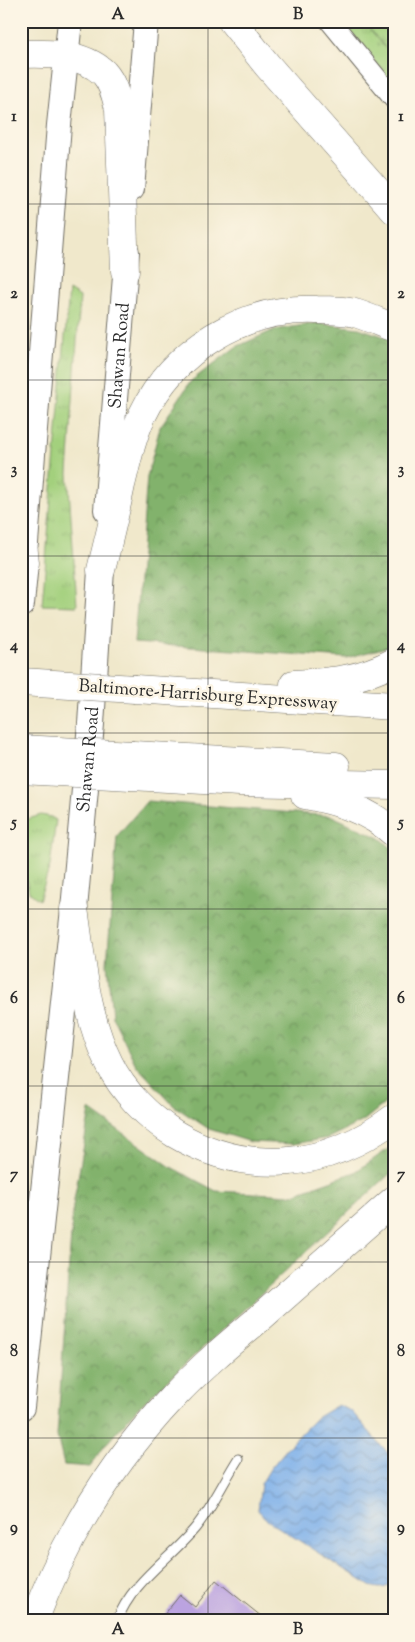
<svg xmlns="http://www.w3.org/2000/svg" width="415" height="1642" font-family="'Sorts Mill Goudy',serif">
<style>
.grass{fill:url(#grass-tufts);stroke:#677e54}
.forest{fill:url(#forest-crowns);stroke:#566e4c}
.wetland{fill:url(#wetland-marsh);stroke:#677e54}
.water{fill:url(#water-waves);stroke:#546e8a}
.building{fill:#bba3e0}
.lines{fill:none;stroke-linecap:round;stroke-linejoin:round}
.service-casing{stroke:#706d63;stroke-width:11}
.tertiary-casing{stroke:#706d63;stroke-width:22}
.secondary-casing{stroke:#706d63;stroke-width:26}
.primary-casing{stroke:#706d63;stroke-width:28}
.motorway-casing{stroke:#706d63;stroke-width:29}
.service{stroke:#fff;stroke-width:9}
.tertiary{stroke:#fff;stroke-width:20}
.secondary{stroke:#fff;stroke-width:24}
.primary{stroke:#fff;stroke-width:26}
.motorway{stroke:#fff;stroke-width:28}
.motorway-bridge-casing{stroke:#706d63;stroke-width:29;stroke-linecap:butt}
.motorway-bridge{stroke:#fff;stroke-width:28}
.grid{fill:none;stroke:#2b2b2b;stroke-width:1;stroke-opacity:0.55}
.labels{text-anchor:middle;stroke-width:5;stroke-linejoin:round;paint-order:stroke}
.street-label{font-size:18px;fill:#2b2b2b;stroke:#fcf5e5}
.neatline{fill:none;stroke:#2b2b2b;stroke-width:2}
.grid-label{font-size:16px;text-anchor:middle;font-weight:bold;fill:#2b2b2b}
</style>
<defs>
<pattern id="grass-tufts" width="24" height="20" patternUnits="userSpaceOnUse" patternTransform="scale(1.25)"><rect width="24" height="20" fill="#a3d07d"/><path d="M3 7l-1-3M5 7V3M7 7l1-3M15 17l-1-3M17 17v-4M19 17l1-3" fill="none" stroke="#8cb36c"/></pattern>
<pattern id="forest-crowns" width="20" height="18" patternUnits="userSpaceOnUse" patternTransform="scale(1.25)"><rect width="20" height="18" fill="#82b26c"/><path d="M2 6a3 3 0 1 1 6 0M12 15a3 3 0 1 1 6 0" fill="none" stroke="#6b9159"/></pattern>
<pattern id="wetland-marsh" width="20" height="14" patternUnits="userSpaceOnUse" patternTransform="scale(1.25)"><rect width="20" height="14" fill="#a3d07d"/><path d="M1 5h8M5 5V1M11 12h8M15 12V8" fill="none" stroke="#8cb36c"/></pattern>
<pattern id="water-waves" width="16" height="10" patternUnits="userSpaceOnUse" patternTransform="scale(1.25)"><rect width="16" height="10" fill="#7eb0ea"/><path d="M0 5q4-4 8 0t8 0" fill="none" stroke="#678fbe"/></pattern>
</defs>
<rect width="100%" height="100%" fill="#fcf5e5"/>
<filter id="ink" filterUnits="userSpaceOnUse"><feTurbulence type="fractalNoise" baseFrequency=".02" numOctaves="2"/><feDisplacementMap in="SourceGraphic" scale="10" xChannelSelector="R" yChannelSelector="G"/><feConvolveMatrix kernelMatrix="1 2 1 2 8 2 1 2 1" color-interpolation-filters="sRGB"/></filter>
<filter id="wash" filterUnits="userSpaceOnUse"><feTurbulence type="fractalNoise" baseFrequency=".0096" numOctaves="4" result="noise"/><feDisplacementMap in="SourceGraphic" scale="20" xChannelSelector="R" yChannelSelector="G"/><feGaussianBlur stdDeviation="1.12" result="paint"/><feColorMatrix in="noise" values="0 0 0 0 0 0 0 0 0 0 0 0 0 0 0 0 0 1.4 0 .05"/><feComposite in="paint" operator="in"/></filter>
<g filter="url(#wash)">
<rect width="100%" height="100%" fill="#f0e8cb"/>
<!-- grass -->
<g class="grass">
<polygon points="342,21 394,21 394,86"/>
<polygon points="69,290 80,297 68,473 77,606 42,605"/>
<polygon points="41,815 51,817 56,820 50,866 39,900 29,892 25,874 25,820"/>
</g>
<!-- forest -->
<g class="forest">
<polygon points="317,323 359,328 394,340 394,645 346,658 134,643 147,477 160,427 191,381 236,347 274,330"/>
<polygon points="147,801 332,816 380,838 394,850 394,1096 363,1121 328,1138 293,1144 251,1142 209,1129 174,1106 136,1065 112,1016 107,964 117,836"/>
<polygon points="90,1110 171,1167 216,1191 291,1195 355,1172 394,1145 394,1170 138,1408 106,1444 90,1467 64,1465 57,1436 73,1206"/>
</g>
<!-- wetland -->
<polygon class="wetland" points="363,21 394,21 394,58"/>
<!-- water -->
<path class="water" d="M338 1405 351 1411 394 1460V1582C386 1589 380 1589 370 1586L264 1518 258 1510 261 1484 270 1469 290 1445 316 1418Z"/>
<g id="blocks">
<!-- building -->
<polygon class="building" points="216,1580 267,1621 159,1621 180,1595 195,1607"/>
</g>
</g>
<g filter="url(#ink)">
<use href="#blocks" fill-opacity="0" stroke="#706d63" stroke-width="1"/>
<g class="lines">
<!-- service casing -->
<g class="service-casing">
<path id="service" d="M117 1621C131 1582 171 1558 196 1527 212 1507 224 1481 238 1459"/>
</g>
<!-- tertiary casing -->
<g class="tertiary-casing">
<polyline id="tertiary" points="330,21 394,99"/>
</g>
<!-- secondary casing -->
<g class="secondary-casing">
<g id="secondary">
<polyline points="132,189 146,21"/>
<path id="s1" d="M106 510 127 252"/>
<polyline points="26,543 59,125 70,21"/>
</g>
</g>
<!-- primary casing -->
<g class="primary-casing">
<g id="primary">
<polyline points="21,604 25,563"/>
<path id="s2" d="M21 1407 74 909 91 724 101 570"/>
</g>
</g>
<!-- motorway casing -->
<g class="motorway-casing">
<g id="motorway">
<polyline points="232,21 267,65 394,210"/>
<path d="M21 54C48 53 83 53 104 73 113 83 116 97 119 109L125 271"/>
<polyline points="21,523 25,563"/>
<path d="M101 570C108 542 115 514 121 485 127 462 131 438 142 416 174 349 243 307 317 310 329 310 343 310 355 313 368 317 381 323 394 328"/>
<path d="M294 684C331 682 360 680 394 662"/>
<polyline points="135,689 394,706"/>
<polyline points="133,755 336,766"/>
<polyline points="131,776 240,782 394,785"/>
<path d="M305 795C338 801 369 810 394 833"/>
<path d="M74 909C82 960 85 1016 109 1063 123 1092 148 1117 175 1134 248 1177 327 1169 394 1118"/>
<path d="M34 1621C65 1537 112 1462 173 1397 200 1368 230 1343 260 1318 304 1279 349 1240 394 1200"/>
</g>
</g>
<!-- service -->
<use href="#service" class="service"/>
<!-- tertiary -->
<use href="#tertiary" class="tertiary"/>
<!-- secondary -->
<use href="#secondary" class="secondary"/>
<!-- primary -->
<use href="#primary" class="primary"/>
<!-- motorway -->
<use href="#motorway" class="motorway"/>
<!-- motorway-bridge casing -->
<g class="motorway-bridge-casing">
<g id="motorway-bridge">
<polyline points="21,682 135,689"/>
<polyline points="21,749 133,755"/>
<polyline points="21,770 131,776"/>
</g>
</g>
<!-- motorway-bridge -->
<use href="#motorway-bridge" class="motorway-bridge"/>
</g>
</g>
<!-- grid -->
<path class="grid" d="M208 21V1621M21 204H394M21 380H394M21 556H394M21 733H394M21 909H394M21 1086H394M21 1262H394M21 1438H394"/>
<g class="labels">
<!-- street labels -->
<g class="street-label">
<text dy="6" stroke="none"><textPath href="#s1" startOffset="155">Shawan Road</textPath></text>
<text transform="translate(208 694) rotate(4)" y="6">Baltimore-Harrisburg Expressway</text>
<text dy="6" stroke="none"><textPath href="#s2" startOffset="651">Shawan Road</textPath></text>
</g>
</g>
<!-- margin -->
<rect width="415" height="1642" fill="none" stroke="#fcf5e5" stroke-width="55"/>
<rect x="28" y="28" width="360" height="1586" class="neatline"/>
<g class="grid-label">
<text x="118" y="19">A</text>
<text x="298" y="19">B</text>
<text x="14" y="121">1</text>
<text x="401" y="121">1</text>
<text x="14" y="298">2</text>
<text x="401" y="298">2</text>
<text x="14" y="474">3</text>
<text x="401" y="474">3</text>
<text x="14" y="650">4</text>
<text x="401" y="650">4</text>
<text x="14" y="827">5</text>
<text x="401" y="827">5</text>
<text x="14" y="1003">6</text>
<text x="401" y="1003">6</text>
<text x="14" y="1179">7</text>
<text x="401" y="1179">7</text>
<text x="14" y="1356">8</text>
<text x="401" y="1356">8</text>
<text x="14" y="1532">9</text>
<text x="401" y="1532">9</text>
<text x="118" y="1634">A</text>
<text x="298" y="1634">B</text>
</g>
</svg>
